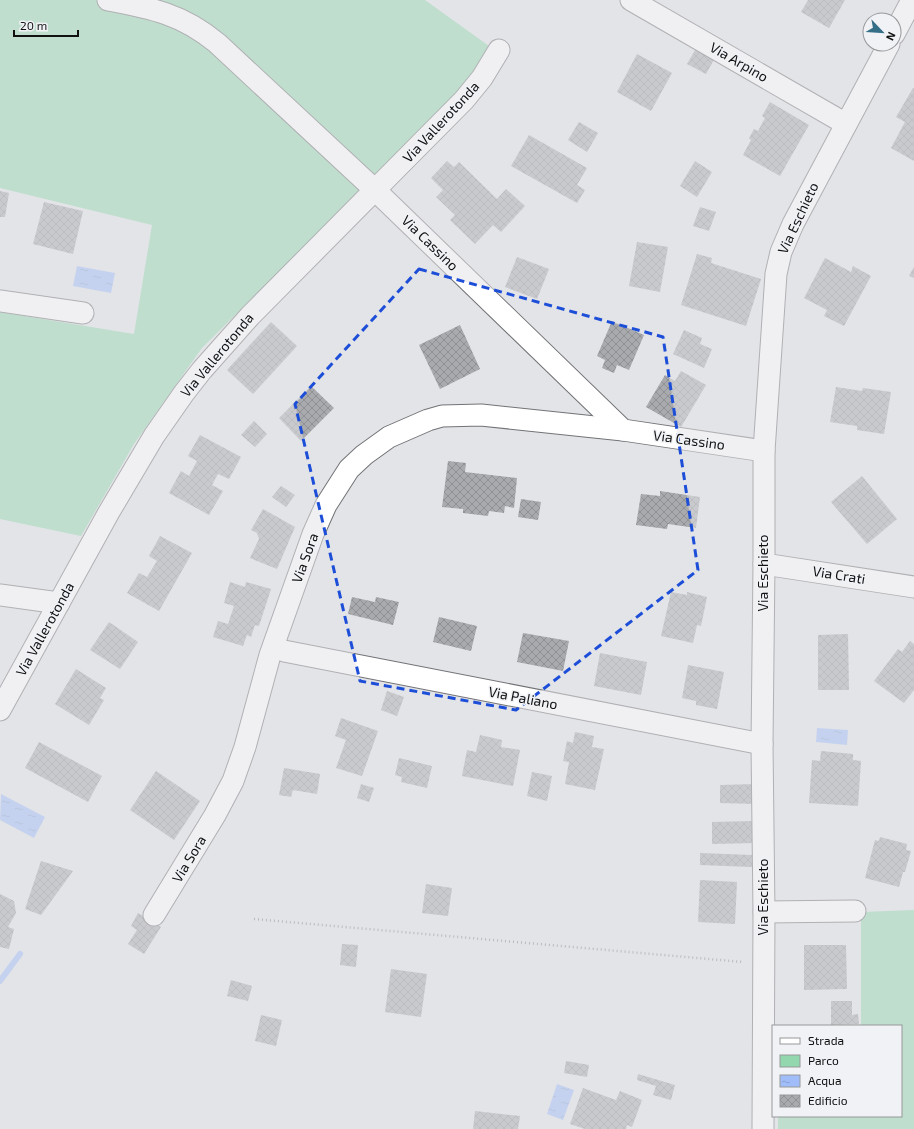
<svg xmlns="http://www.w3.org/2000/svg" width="914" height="1129" font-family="'Exo 2',sans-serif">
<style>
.green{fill:#93d7af}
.water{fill:url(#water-ripples)}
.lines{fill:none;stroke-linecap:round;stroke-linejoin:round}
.stream{stroke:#a0bdf9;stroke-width:6}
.building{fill:url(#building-cross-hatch)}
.street-casing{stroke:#727376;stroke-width:23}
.path{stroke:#88888b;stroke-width:2.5;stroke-dasharray:1 3;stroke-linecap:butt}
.street{stroke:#fff;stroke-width:21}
.marked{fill:none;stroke:#1d4ed8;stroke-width:3;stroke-dasharray:8 5;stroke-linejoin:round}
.labels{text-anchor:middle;stroke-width:3;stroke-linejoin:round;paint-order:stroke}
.street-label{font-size:14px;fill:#111112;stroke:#f0f2f5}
</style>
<defs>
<pattern id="water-ripples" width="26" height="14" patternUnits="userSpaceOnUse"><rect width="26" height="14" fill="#a0bdf9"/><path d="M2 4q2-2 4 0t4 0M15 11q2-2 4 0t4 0" fill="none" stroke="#89a1d4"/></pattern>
<pattern id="building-cross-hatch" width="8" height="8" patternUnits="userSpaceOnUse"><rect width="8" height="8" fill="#a9aaae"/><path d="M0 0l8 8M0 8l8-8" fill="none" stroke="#909195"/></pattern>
</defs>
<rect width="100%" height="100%" fill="#e3e4e8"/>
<!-- green -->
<g class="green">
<polygon points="0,0 425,0 489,46 467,84 202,348 134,444 81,536 0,519 0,312 134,334 152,225 0,188"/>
<polygon points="914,910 914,1129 778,1129 778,1116 901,1116 901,1026 861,1026 861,912"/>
</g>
<!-- water -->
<g class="water">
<polygon points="77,266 115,273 111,293 73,286"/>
<polygon points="817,728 848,730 847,745 816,742"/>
<polygon points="1,794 45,817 34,838 0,820"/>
<polygon points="557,1084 574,1090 563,1120 547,1114"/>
</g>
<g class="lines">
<!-- stream -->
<polyline class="stream" points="0,981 20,954"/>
</g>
<!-- building -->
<g class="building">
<polygon points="808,0 845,0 829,28 801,12"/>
<polygon points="698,45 716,56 706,74 687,64"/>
<polygon points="637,54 672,73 651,111 617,92"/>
<polygon points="913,88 914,88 914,161 891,148 905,122 896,117"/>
<polygon points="770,102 809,125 780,176 743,155 751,140 749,138 754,129 758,131 765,118 762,116"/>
<polygon points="579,122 598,133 587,152 568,140"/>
<polygon points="529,135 587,168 577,185 585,190 577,203 511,166"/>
<polygon points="447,161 454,167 459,162 497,199 506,189 525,206 501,232 493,225 475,244 450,220 455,215 436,197 443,190 431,178"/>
<polygon points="695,161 712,172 697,197 680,186"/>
<polygon points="0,191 9,193 5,217 0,217"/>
<polygon points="44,202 83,211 73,254 33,244"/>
<polygon points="700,207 716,212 709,231 693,226"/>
<polygon points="637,242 668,247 660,292 629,286"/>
<polygon points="697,254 712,258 711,263 761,279 746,326 681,305"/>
<polygon points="517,257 549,269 537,299 505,287"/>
<polygon points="825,258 851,272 853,266 871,276 844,326 824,316 827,310 804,298"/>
<polygon points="914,267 914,278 909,276"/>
<polygon points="612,321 644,335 629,370 617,365 614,373 602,368 605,360 597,356"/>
<polygon points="271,322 297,346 253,394 227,370"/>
<polygon points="460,325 480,369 440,389 419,345"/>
<polygon points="684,330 702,338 700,344 712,349 704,368 673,354"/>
<polygon points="681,371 706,385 681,427 646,407 665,375 675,381"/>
<polygon points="311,386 334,408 301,441 279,418"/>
<polygon points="836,387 862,391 863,388 891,392 884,434 857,430 857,426 830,422"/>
<polygon points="254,421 267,434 255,447 241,435"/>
<polygon points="200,435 241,457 229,479 218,474 212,485 223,491 209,515 169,493 181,471 189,476 197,461 188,456"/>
<polygon points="448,461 466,463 465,472 517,478 514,508 505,506 504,513 489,511 488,516 463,513 463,509 442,507"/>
<polygon points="862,476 897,519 867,544 831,502"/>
<polygon points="281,486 295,495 286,507 272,497"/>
<polygon points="660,491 700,497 696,528 668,524 667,529 636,525 641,494 660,496"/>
<polygon points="521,499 541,502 538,520 518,517"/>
<polygon points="263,509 295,527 277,569 250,558 259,539 257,533 251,530"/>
<polygon points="160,536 192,553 159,611 127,593 139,573 147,577 157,561 149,556"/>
<polygon points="230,582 245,587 246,582 271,589 259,626 255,625 251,637 247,635 243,646 213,637 218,621 228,624 234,606 224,603"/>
<polygon points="671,592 687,595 687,592 707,597 701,626 697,625 693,643 661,636"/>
<polygon points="352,597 375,602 376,597 399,602 393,625 348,614"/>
<polygon points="439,617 477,626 471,651 433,642"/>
<polygon points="109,622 138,642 120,669 90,650"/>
<polygon points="523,633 569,641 563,671 517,662"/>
<polygon points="848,634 849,690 818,690 818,635"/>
<polygon points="910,641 914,644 914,690 904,703 874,681 898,649 902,652"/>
<polygon points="600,653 647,662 641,695 594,686"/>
<polygon points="688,665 724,672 717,709 696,705 696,701 682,698"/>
<polygon points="76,669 106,688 100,698 104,700 89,725 55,704"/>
<polygon points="387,691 404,697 397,716 381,710"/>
<polygon points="341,718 378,731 362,776 336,768 346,740 335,736"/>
<polygon points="575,732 594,736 592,747 604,749 595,790 565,784 569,762 563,761 567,741 573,743"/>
<polygon points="480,735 502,740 501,747 520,750 513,786 462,776 467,750 476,752"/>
<polygon points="39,742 102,776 88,802 25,768"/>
<polygon points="821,751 853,754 853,760 861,761 858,806 809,803 812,760 820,761"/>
<polygon points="399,758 432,766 427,788 401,782 402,777 395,775"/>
<polygon points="284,768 320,774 317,794 293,790 291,797 279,795"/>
<polygon points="156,771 200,801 174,840 130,810"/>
<polygon points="532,772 552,776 547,801 527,796"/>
<polygon points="361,784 374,788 369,802 357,798"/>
<polygon points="757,784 757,804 720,803 720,785"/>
<polygon points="754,821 755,843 712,844 712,822"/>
<polygon points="880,837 907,844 906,850 911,851 905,872 903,872 899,887 865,878 875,840 879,841"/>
<polygon points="700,853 752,855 752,867 700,865"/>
<polygon points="41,861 73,871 41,915 25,909"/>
<polygon points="700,880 737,882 735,924 698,922"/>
<polygon points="426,884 452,888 448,916 422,913"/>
<polygon points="0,894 14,901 16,913 8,927 14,929 9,949 0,947"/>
<polygon points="138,913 161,927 144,954 128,944 137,930 131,926"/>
<polygon points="342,944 358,945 356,967 340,965"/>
<polygon points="804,945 846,945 847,989 804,990"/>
<polygon points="391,969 427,974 421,1017 385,1012"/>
<polygon points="231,980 252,986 248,1001 227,996"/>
<polygon points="831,1001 852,1001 852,1015 858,1014 859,1024 831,1025"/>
<polygon points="261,1015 282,1020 276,1046 255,1041"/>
<polygon points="566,1061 589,1065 587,1077 564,1073"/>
<polygon points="638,1074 675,1085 671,1100 653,1095 656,1086 637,1080"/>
<polygon points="583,1088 616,1100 620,1091 642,1100 632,1127 627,1125 626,1129 585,1129 570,1124"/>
<polygon points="475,1111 520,1116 518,1129 473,1129"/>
</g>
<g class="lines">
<!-- street casing -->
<g class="street-casing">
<g id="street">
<path d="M108 0C151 8 182 14 217 43L375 190 623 430 764 451"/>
<polyline points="631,0 846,124"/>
<polyline points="894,34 912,0"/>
<polyline points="0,301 83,313"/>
<polyline points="764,564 914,587"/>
<polyline points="0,595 59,603"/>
<polyline points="284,651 762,744"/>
<polyline points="0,710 109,512 154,436 184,393 202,370 250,316 464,100 482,78 499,50"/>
<polyline points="764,912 855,911"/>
<polyline points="154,915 215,815 233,781 245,747 270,655 313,534 326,505 349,469 364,455 389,437 428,420 442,416 481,415 623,430"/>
<polyline points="763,1129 764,912 762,744 764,564 764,451 776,274 781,252 793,224 889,44"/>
</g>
</g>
<!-- path -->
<polyline class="path" points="254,919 743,962"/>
<!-- street -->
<use href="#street" class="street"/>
</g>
<!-- marked area -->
<path d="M0 0H914V1129H0ZM419 269 663 337 698 570 516 710 360 681 295 404Z" fill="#e3e4e8" fill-opacity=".55" fill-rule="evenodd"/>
<path class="marked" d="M419 269 663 337 698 570 516 710 360 681 295 404Z"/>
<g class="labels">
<!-- street labels -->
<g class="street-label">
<text transform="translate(739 62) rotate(30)" y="5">Via Arpino</text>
<text transform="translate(441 122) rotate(-47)" y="5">Via Vallerotonda</text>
<text transform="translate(798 218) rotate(-65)" y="5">Via Eschieto</text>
<text transform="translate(430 243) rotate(44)" y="5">Via Cassino</text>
<text transform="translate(217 355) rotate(-50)" y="5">Via Vallerotonda</text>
<text transform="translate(689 440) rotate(8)" y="5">Via Cassino</text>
<text transform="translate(305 558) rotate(-70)" y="5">Via Sora</text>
<text transform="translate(763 573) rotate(-90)" y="5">Via Eschieto</text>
<text transform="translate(839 575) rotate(9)" y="5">Via Crati</text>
<text transform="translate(45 629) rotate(-61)" y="5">Via Vallerotonda</text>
<text transform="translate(523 698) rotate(11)" y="5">Via Paliano</text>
<text transform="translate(189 859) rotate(-59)" y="5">Via Sora</text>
<text transform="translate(763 897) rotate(-90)" y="5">Via Eschieto</text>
</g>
</g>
<!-- legend -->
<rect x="772" y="1025" width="130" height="92" fill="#f0f2f5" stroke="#97989a"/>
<rect x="780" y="1038" width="20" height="6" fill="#ffffff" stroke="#97989a"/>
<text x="808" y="1045" font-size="12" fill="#111112">Strada</text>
<rect x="780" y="1055" width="20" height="12" fill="#93d7af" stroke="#97989a"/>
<text x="808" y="1065" font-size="12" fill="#111112">Parco</text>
<rect x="780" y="1075" width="20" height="12" fill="url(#water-ripples)" stroke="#97989a"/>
<text x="808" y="1085" font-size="12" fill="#111112">Acqua</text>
<rect x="780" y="1095" width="20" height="12" fill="url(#building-cross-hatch)" stroke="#97989a"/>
<text x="808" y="1105" font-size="12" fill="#111112">Edificio</text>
<!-- north arrow -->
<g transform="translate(882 32) rotate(115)"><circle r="19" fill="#f0f2f5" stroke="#97989a"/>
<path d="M0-3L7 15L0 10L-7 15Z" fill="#346f87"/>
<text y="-6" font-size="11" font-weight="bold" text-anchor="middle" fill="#111112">N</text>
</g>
<!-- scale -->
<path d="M14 30v6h64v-6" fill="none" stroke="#111112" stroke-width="2"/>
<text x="20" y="30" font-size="12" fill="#111112" stroke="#f0f2f5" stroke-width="3" paint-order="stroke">20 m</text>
</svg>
